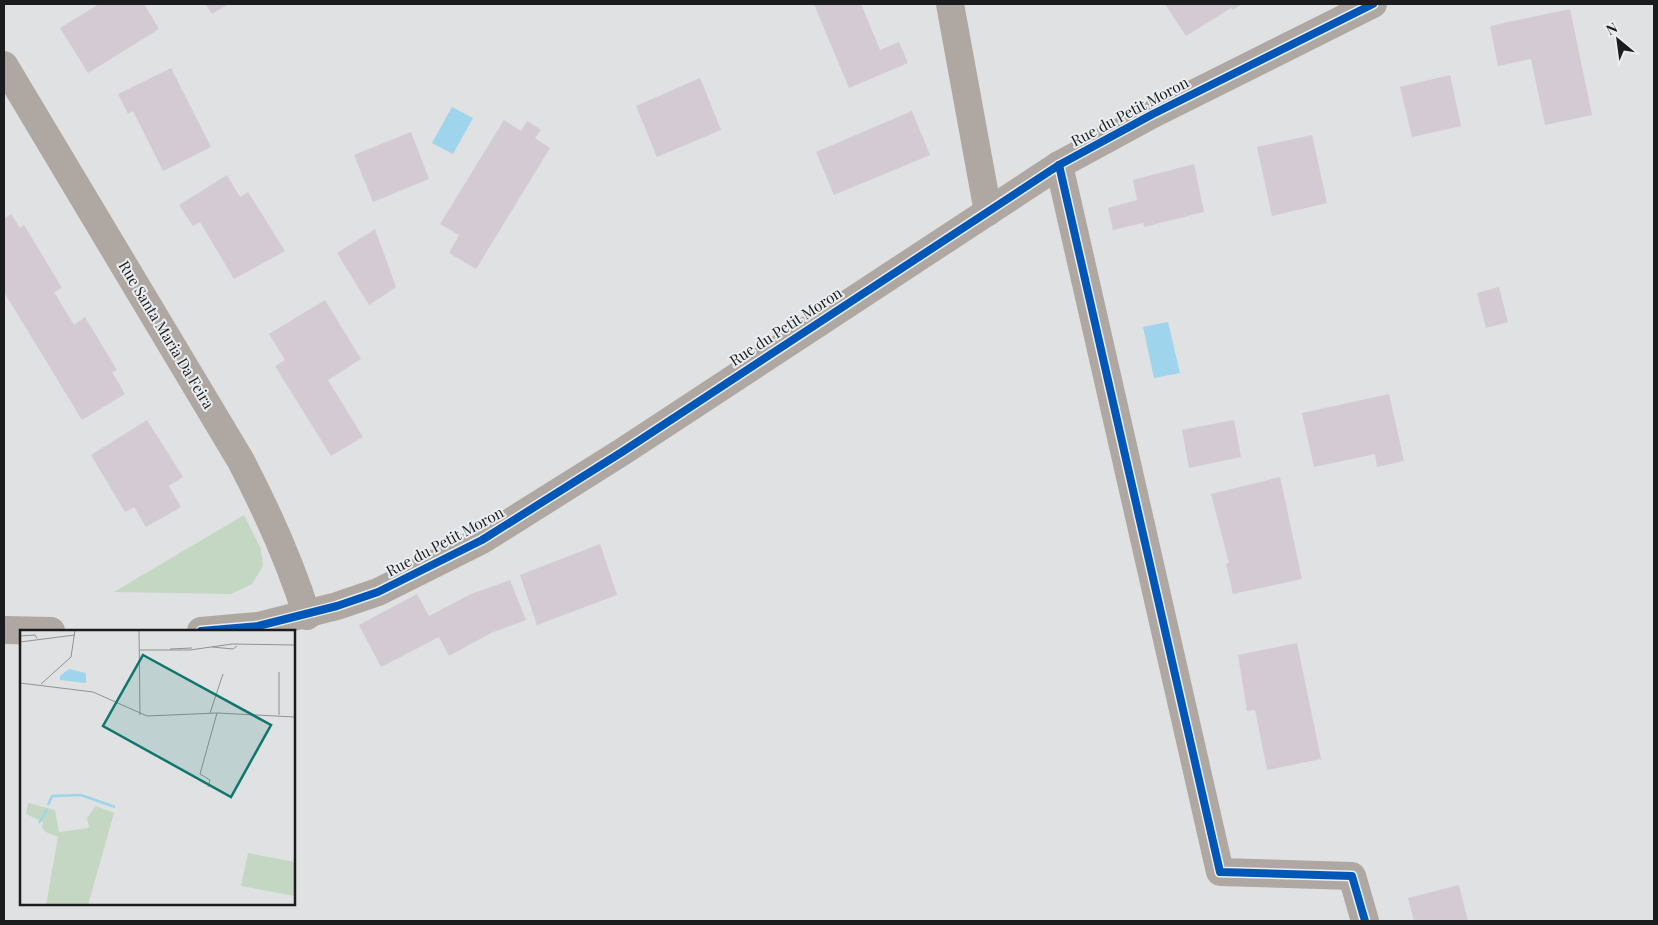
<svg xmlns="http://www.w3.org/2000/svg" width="1658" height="925" font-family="'Playfair Display',serif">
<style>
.green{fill:#c3d7c2}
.water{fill:#9ed4ec}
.building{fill:#d4cad4}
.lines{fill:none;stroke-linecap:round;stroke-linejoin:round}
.street{stroke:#afa7a1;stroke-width:28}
.cycleway-casing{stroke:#ebeef1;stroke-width:11}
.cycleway{stroke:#0057b8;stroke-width:8}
.labels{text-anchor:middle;stroke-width:4;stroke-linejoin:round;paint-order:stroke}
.street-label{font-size:15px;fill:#1b1c1d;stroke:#ebeef1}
.inset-river{fill:none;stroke:#9ed4ec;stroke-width:2.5}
.inset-road{fill:none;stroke:#919293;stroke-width:1}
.view{fill:#0f766e;fill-opacity:0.15;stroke:#0f766e;stroke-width:2.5}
.inset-edge{fill:none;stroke:#1b1c1d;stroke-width:2.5}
</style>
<rect width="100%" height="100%" fill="#dfe1e2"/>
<!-- green -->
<polygon class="green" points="244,515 261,549 263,566 252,584 231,594 114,592"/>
<!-- water -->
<g class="water">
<polygon points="452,107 473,118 453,154 432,143"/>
<polygon points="1168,322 1180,373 1154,378 1143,327"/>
</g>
<!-- building -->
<g class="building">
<polygon points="99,4 144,4 159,29 88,73 60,28"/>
<polygon points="205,4 228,4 212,14"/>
<polygon points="814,4 861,4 880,50 899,42 908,63 849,88"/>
<polygon points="1165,4 1242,4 1233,10 1231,8 1186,36"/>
<polygon points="1570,9 1592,115 1545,125 1531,59 1498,66 1490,26"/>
<polygon points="171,68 211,147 163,171 133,111 128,114 118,94"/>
<polygon points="1450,75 1461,126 1412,137 1400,87"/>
<polygon points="700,78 721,130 657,157 636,106"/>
<polygon points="912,111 930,155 834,195 816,152"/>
<polygon points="504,120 521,131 527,121 541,130 535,138 550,148 476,269 449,253 459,235 440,224"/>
<polygon points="411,132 429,179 373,202 354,155"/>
<polygon points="1312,135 1327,203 1272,216 1257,147"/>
<polygon points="1194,164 1204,212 1144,227 1143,223 1113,230 1108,208 1137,200 1133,180"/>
<polygon points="227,175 240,197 248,192 285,251 234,279 200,222 193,226 179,205"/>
<polygon points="11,214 20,228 24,225 62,288 54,292 74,325 85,317 117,370 112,372 125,394 82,420 4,292 4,219"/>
<polygon points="375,229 396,287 369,305 337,253"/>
<polygon points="1499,287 1508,322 1486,328 1477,293"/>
<polygon points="325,300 361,359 328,380 363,437 331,456 275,366 285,360 269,334"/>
<polygon points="1389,394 1404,461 1377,467 1375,454 1314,467 1302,413"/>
<polygon points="147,420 183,477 169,486 181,507 146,527 134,507 125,512 91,455"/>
<polygon points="1234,420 1241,457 1189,468 1182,430"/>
<polygon points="1280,477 1302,579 1233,594 1226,564 1229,563 1211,494"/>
<polygon points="600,544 617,595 537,625 520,575"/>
<polygon points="510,580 526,620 491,633 449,656 439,637 381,667 359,625 417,594 429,616 471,594"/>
<polygon points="1297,643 1321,759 1267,770 1255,710 1247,711 1238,655"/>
<polygon points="1459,885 1468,921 1414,921 1408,898"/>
</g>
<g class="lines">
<!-- street -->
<g class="street">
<polyline points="950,4 988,212"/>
<path d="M4 65 241 461C267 511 290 561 307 616"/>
<polyline points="1059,165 1220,872 1352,876 1365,921"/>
<polyline points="4,630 51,631"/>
<polyline points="201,631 258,626 337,606 378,592 482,540 622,452 1059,165 1153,114 1373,4"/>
</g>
<!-- cycleway casing -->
<g class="cycleway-casing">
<g id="cycleway">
<polyline points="1059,165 1220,872 1352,876 1365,921"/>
<polyline points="201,631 258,626 337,606 378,592 482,540 622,452 1059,165 1153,114 1373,4"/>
</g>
</g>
<!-- cycleway -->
<use href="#cycleway" class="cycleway"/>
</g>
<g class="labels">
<!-- street labels -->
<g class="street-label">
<text transform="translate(1130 112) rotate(-28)" y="5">Rue du Petit Moron</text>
<text transform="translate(786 327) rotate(-33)" y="5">Rue du Petit Moron</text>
<text transform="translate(166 335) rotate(59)" y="5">Rue Santa Maria Da Feira</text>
<text transform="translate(445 542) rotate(-28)" y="5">Rue du Petit Moron</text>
</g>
</g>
<!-- overview -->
<g transform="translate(20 630)">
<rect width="275" height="275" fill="#dfe1e2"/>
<path d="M8 173 35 180 39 202 69 198 67 188 76 176 94 183 68 275H26L38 207 26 202 22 198 23 192 6 184ZM228 223 275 232V266L221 256Z" fill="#c3d7c2"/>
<path d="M49 39 66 43V53L40 50V46Z" fill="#9ed4ec"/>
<path class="inset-river" d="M28 175 32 166 61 165 95 177M19 193 27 179"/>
<path class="inset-road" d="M119 0 120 85M0 6 15 5 17 8M0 12 55 5M192 17 213 19 217 16M150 19 172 18M120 20H170L212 14 275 15M259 42V85M0 53 73 62 127 86 197 83 275 87M21 54 51 27 55 0M190 83 203 44M188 157 190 150 180 144 197 83"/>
<path class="view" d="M123 25 251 95 211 167 83 96Z"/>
<rect width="275" height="275" class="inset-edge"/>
</g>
<!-- border -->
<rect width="1658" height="925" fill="none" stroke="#1b1c1d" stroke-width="10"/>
<!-- north arrow -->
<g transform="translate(1618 40) rotate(331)" stroke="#ebeef1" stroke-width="4" paint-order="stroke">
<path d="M0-4L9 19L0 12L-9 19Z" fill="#1b1c1d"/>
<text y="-8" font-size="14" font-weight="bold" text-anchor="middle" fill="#1b1c1d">N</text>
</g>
</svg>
